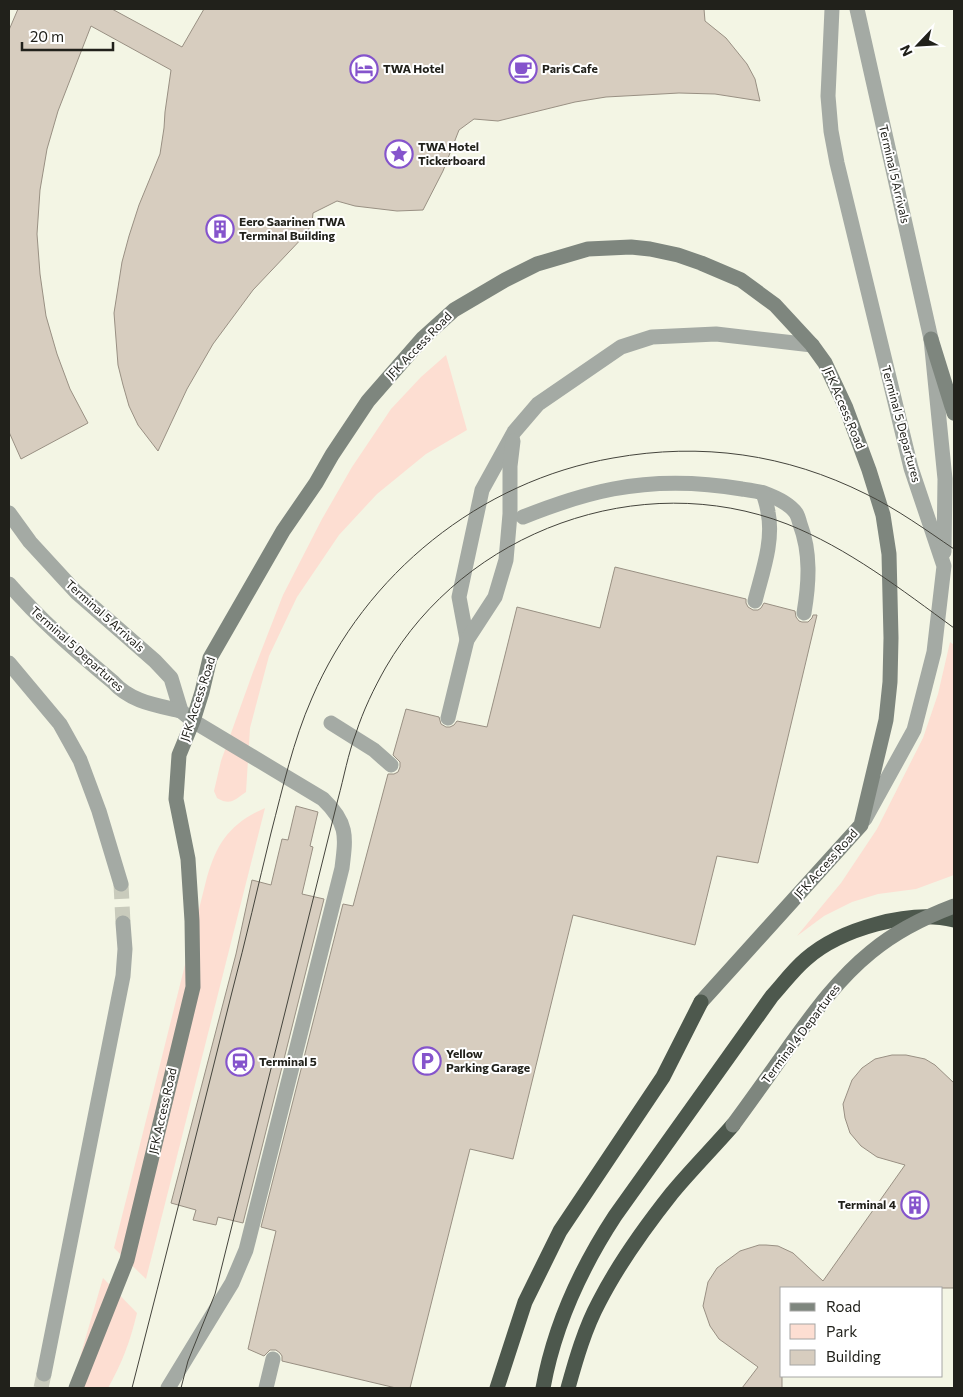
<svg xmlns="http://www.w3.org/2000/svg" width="963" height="1397" font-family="Commissioner,sans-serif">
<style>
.green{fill:#fdded2}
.building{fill:#d7cdbf;stroke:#999083}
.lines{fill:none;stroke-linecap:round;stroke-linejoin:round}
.street-tunnel{stroke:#c9cbbc;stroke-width:15;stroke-dasharray:15 8;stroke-linecap:butt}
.lane{stroke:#a4aaa4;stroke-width:15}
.street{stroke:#a4aaa4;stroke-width:15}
.secondary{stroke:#7e867e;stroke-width:15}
.highway{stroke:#4d584d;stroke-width:15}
.tram{stroke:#44443c;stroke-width:1}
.secondary-bridge{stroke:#7e867e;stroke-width:15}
.labels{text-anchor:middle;stroke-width:4;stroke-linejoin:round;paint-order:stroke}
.poi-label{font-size:12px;font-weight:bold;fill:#21211b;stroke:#fff;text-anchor:start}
.street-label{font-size:12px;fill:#21211b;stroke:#fff}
</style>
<rect width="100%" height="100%" fill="#f3f5e4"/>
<!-- green -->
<g class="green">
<path d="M446 355 467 430 426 454 377 494 339 535 297 597 269 656 250 728 246 792C234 800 231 806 217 798L214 791 221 761 253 672 283 595 322 519 352 467 391 409 421 377Z"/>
<polygon points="950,642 954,645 954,875 916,889 878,894 852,902 824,916 797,936 841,883 877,829 923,738 938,694"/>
<path d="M265 808 146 1279 114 1248 207 877C217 842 231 823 265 808Z"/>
<path d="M103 1278 137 1313C130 1342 122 1363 108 1388H71Z"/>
</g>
<!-- building -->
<g class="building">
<polygon points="18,9 112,9 182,47 204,9 704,9 705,21 726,38 747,64 755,79 760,101 715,94 679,93 643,95 606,97 575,102 498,121 474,119 459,130 443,171 423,210 397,211 355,206 337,201 313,213 312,223 306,234 253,290 213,344 187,389 158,451 138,425 129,406 123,385 118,365 114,313 122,262 129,236 139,205 160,154 164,128 165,112 171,70 91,26 58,111 47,149 40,190 37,234 40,274 46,316 57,354 70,389 88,423 21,459 9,432 9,30"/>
<polygon points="615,567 746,599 746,603 748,607 753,610 758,610 761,608 764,603 795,611 796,617 799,621 802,622 808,622 812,618 813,615 817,615 758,863 717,856 695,945 573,915 513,1159 470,1149 410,1388 396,1388 282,1361 282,1356 280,1353 276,1350 270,1350 264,1356 248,1349 276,1231 261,1227 343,904 353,906 388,774 394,774 398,772 400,767 400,762 393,755 406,709 439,717 441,724 446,727 450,727 454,725 457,721 487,727 517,607 600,628"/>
<polygon points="296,806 318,812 310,846 313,847 302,894 324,899 243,1223 218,1217 216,1225 193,1220 196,1210 171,1203 236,954 252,880 271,885 282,839 288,840"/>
<polygon points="892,1055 906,1055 925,1059 935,1065 954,1083 954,1288 782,1288 782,1388 742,1388 758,1367 719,1339 710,1326 703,1306 708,1282 717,1268 740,1251 759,1245 766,1245 778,1246 793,1253 823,1281 905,1165 877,1157 861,1146 850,1133 845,1118 843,1104 852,1080 862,1068 875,1059"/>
</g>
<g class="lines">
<!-- street-tunnel -->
<g class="street-tunnel">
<polyline points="121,884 123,923"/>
<polyline points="41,1388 44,1374"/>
</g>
<!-- lane -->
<g class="lane">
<path d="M523 517C553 505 582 495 613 489 655 481 700 482 742 489 749 490 757 491 764 493 775 497 789 503 796 513 798 516 799 520 800 524 811 553 809 583 804 613"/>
<path d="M755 601C762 573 774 541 768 512 767 505 765 499 763 493"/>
<polyline points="467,640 459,597 482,490 514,432 538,404 621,347 652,337 716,334 812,345"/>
<polyline points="448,718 467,640 495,597 506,560 510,514 510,466 513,441"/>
<polyline points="331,723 374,750 391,765"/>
<polyline points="266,1388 273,1359"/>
</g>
<!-- street -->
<g class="street">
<polyline points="832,9 828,96 831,131 837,163 911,468 944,566 934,652 914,730 865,819"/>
<polyline points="857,9 931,339 945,479 944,552"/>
<path d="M9 513 30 542 76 592 155 661 171 678 181 711 193 721 323 799C348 823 346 836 342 868L246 1250 232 1283 168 1388"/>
<path d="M9 584C40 620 76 651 113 682 131 702 156 705 181 711"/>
<polyline points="9,663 60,724 80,760 99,811 121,884"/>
<polyline points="44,1374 123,976 125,949 123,923"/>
</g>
<!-- secondary -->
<g class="secondary">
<polyline points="931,339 954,413"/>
<polyline points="76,1388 127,1260 193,987 192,921 188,859 176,799 179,755 193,721 202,692 210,658 283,531 316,483 332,455 368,401 423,338 454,310 505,280 537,264 588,249 631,247 650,249 678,255 701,263 741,280 775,305 812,345 825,363 846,408 869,470 883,515 889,554 891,638 890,682 886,720 861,825 701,1002"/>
</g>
<!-- highway -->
<g class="highway">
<polyline points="497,1388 525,1302 560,1231 663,1077 701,1002"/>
<path d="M543 1388C554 1327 581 1268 615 1216L772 996C783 984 793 970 806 959 840 929 910 909 954 920"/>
<path d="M568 1388C576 1359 585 1328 599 1302 619 1263 645 1227 672 1193 691 1170 713 1148 733 1125"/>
</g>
<!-- tram -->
<g class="tram">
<path d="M132 1388C166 1256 199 1124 232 992 246 939 258 886 271 833 283 787 293 741 312 698 365 574 480 481 613 458 702 442 786 454 866 494 897 509 926 530 954 549"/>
<path d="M181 1388 188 1361 215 1294 338 799C344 777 348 754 356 733 363 711 374 688 386 667 465 531 640 467 787 524 848 548 902 590 954 628"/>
</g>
<!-- secondary-bridge -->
<path class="secondary-bridge" d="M733 1125C753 1098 772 1071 791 1044 815 1011 839 978 871 952 895 932 925 917 954 906"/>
</g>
<!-- icons -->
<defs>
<g id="hotel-ring" transform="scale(1.4375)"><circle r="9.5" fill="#fff" stroke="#8554cc" stroke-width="1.5"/><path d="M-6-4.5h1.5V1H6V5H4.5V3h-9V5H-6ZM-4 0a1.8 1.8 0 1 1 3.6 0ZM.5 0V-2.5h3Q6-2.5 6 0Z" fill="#8554cc"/></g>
<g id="cafe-ring" transform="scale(1.4375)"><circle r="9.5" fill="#fff" stroke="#8554cc" stroke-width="1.5"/><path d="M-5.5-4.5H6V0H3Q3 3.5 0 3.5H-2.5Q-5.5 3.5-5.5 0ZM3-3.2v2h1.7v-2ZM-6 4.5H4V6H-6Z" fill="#8554cc"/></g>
<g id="sight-ring" transform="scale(1.4375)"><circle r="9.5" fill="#fff" stroke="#8554cc" stroke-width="1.5"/><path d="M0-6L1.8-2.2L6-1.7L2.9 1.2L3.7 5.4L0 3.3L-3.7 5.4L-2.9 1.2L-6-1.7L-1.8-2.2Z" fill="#8554cc"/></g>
<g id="building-ring" transform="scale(1.4375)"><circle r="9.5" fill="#fff" stroke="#8554cc" stroke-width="1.5"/><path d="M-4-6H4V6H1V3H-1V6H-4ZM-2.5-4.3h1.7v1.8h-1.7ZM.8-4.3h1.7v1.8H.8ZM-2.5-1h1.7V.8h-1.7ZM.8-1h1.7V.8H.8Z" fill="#8554cc"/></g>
<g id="parking-ring" transform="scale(1.4375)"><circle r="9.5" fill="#fff" stroke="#8554cc" stroke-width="1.5"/><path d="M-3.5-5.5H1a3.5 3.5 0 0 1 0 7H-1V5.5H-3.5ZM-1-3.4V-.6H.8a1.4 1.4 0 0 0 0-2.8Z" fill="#8554cc"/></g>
<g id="station-ring" transform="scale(1.4375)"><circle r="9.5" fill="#fff" stroke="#8554cc" stroke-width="1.5"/><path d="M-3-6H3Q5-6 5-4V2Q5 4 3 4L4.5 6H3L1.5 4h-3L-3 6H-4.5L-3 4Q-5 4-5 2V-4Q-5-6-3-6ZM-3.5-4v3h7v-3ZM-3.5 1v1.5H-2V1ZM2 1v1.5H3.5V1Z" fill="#8554cc"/></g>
</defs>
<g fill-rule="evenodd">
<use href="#hotel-ring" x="364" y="69"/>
<use href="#cafe-ring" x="523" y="69"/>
<use href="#sight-ring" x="399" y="154"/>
<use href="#building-ring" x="220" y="229"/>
<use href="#parking-ring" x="427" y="1061"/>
<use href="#station-ring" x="240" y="1062"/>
<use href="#building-ring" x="915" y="1205"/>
</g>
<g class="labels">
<!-- poi labels -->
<g class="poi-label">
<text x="383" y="73">TWA Hotel</text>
<text x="542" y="73">Paris Cafe</text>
<text x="418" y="151">TWA Hotel<tspan x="418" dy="14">Tickerboard</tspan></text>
<text x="239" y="226">Eero Saarinen TWA<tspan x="239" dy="14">Terminal Building</tspan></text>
<text x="446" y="1058">Yellow<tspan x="446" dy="14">Parking Garage</tspan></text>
<text x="259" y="1066">Terminal 5</text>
<text x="896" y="1209" text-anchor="end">Terminal 4</text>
</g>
<!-- street labels -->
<g class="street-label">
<text transform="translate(894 174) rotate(77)" y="4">Terminal 5 Arrivals</text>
<text transform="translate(419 346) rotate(-46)" y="4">JFK Access Road</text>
<text transform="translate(844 408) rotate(67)" y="4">JFK Access Road</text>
<text transform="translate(901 424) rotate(75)" y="4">Terminal 5 Departures</text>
<text transform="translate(105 616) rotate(42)" y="4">Terminal 5 Arrivals</text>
<text transform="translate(77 649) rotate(42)" y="4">Terminal 5 Departures</text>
<text transform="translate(198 699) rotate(-72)" y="4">JFK Access Road</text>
<text transform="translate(826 864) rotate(-48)" y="4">JFK Access Road</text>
<text transform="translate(801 1034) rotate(-53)" y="4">Terminal 4 Departures</text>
<text transform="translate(163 1111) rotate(-77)" y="4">JFK Access Road</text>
</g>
</g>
<!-- border -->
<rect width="963" height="1397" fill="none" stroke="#21211b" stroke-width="20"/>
<!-- legend -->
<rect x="780" y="1287" width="162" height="90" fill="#ffffff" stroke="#a6a6a4"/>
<rect x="790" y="1303" width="25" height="8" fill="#7e867e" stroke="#a6a6a4"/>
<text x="826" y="1312" font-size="15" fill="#21211b">Road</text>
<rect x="790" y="1324" width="25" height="15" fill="#fdded2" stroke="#a6a6a4"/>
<text x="826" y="1337" font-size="15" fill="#21211b">Park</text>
<rect x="790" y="1350" width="25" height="15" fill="#d7cdbf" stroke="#a6a6a4"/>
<text x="826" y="1362" font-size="15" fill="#21211b">Building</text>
<!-- north arrow -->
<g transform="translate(918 45) rotate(245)" stroke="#ffffff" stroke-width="4" paint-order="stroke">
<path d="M0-4L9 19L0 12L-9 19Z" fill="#21211b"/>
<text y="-8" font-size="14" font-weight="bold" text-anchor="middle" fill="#21211b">N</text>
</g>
<!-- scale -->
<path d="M22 42v8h91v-8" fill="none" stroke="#21211b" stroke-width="2.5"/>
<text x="30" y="42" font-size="15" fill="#21211b" stroke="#ffffff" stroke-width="4" paint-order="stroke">20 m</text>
</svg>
